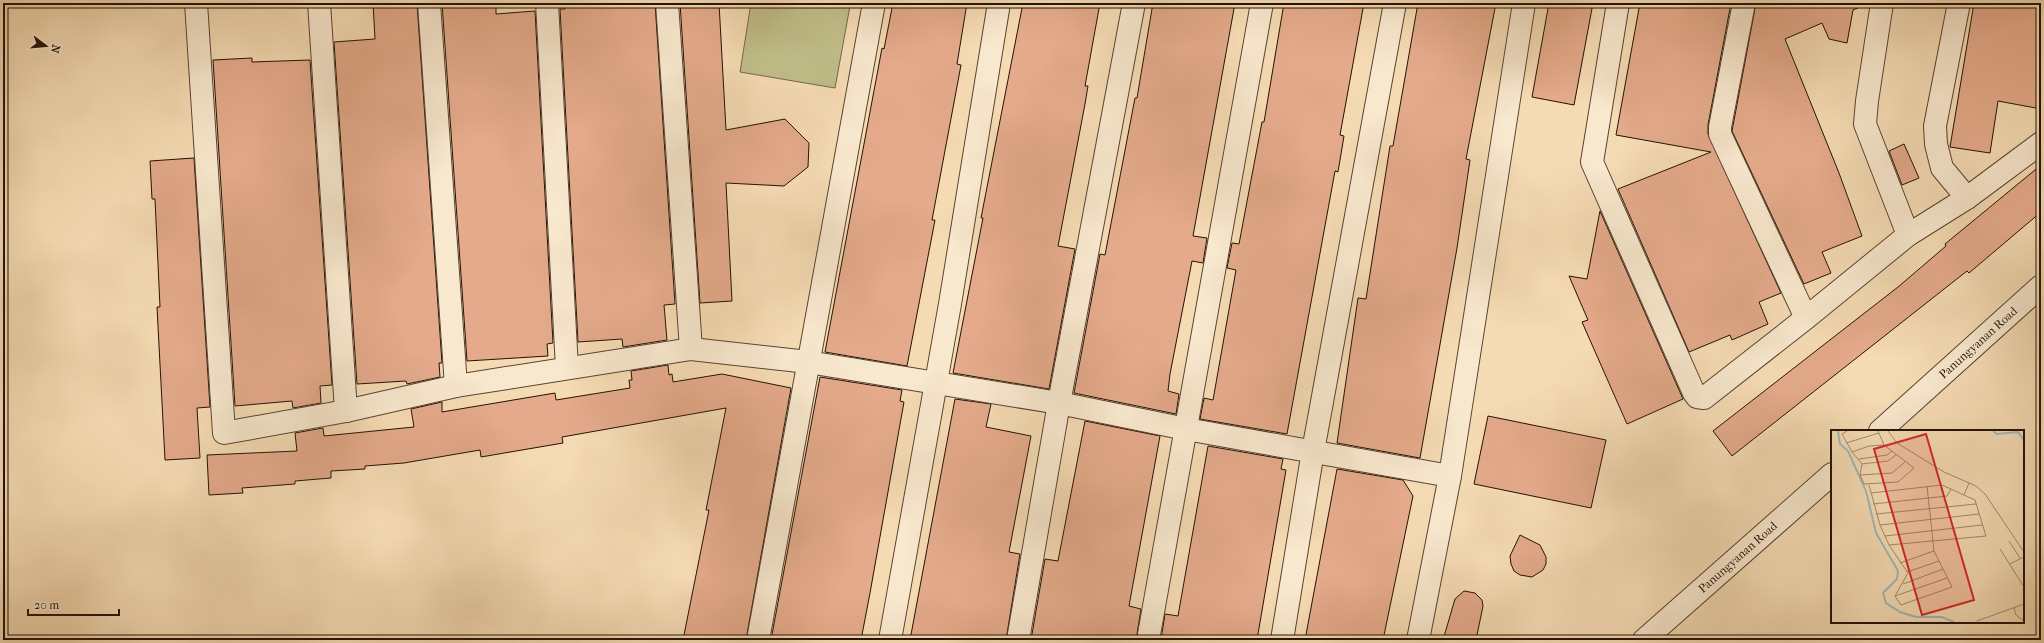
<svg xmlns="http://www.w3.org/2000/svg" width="2044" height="643" font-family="'IM FELL French Canon',serif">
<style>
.green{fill:#c0be8a;stroke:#726848}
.building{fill:#e4aa8b;stroke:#241205}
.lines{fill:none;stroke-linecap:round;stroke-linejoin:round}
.minor-casing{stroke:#584431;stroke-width:24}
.tertiary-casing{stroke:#584431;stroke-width:24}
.minor{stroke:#f8e8ce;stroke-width:22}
.tertiary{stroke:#f8e8ce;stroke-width:22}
.labels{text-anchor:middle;stroke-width:4;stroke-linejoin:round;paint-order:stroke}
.street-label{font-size:12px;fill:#241205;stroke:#f8e8ce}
.inset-river{fill:none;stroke:#a0b8b8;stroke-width:2}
.inset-road{fill:none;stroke:#a18b6e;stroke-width:1}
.view{fill:#d62828;fill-opacity:0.15;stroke:#d62828;stroke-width:2}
.inset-edge{fill:none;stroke:#241205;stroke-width:2}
</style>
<rect width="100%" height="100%" fill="#f5dbb4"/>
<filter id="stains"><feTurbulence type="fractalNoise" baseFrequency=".005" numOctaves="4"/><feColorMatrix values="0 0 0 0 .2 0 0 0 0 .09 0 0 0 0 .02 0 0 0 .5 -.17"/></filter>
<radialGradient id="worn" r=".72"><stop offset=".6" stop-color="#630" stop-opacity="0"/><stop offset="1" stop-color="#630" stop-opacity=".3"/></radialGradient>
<!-- green -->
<polygon class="green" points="751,3 835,3 850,6 835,88 740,72"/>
<!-- building -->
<g class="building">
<polygon points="373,3 417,3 442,363 439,363 440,377 407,384 406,381 357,384 334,42 375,39"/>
<polygon points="442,3 496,3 496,14 535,11 553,343 547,344 548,356 467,361"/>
<polygon points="564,3 655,3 675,304 664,305 667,340 623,347 622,339 578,342 560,9 565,9"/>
<polygon points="680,3 719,3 726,130 785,119 809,143 808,167 784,186 726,183 732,301 700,303"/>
<polygon points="893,3 967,3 957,64 961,65 932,220 935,220 907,366 825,352 882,48 884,49"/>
<polygon points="1023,3 1100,3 1085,86 1088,86 1085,104 1058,246 1075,249 1049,389 953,373 983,218 981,218"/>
<polygon points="1153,3 1235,3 1193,236 1207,238 1203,263 1192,261 1170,374 1168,391 1179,394 1176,414 1074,393 1100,254 1105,255 1135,98 1137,98"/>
<polygon points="1284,3 1364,3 1340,135 1344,136 1338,172 1335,171 1287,434 1200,419 1204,398 1213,400 1236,270 1227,268 1232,243 1239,244 1262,122 1264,122"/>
<polygon points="1418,3 1496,3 1466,159 1470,160 1457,248 1420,458 1337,443 1358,298 1366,299 1390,146 1393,146"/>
<polygon points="1549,3 1593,3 1574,105 1532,97"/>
<polygon points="1640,3 1731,3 1708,125 1708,134 1781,293 1759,302 1768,324 1732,340 1730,335 1689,352 1618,189 1711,152 1616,135"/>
<polygon points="1756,3 1869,3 1853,10 1847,43 1829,39 1822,23 1785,39 1839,173 1862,236 1822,252 1831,273 1804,284 1732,131"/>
<polygon points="1974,3 2041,3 2041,109 1998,101 1990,153 1950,147"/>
<polygon points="252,58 252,62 310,60 332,385 320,386 321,403 293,408 292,401 235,406 213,60"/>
<polygon points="1904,144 1919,178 1902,185 1889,151"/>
<polygon points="194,158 210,407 197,408 200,458 165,460 157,307 160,307 155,199 152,199 150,161"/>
<polygon points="2041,165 2041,212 1969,273 1967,271 1732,456 1713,431 1898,287 1946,246 1945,244"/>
<polygon points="1600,211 1683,399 1627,424 1582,322 1588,320 1569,276 1587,279"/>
<polygon points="668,365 669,375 672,374 673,382 722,374 791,388 746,640 683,640 709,510 706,510 726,408 562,437 563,443 481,457 480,450 404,463 365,466 365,469 331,471 331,478 295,481 295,484 242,488 243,493 209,495 207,455 297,451 295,433 323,428 324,436 414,427 411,409 442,402 442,412 555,393 556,400 630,388 629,380 632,380 631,371"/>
<polygon points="820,377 902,390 900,401 904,402 870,593 861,640 771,640"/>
<polygon points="955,399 991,404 986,427 1031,436 1009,552 1020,554 1006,640 910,640"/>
<polygon points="1488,416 1606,440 1591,508 1474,484"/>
<polygon points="1085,421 1160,436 1129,606 1141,609 1136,640 1031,640 1045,559 1058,561"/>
<polygon points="1208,446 1283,459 1281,469 1286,470 1257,640 1161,640 1165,614 1178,616"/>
<polygon points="1337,469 1403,480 1413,496 1383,640 1305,640"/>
<polygon points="1520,535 1540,545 1546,557 1546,564 1543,570 1532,577 1520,575 1514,571 1511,564 1510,556"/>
<polygon points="1464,591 1475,593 1482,600 1483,606 1476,640 1443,640 1455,599"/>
</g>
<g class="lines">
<!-- minor casing -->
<g class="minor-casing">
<g id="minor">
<polyline points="196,3 224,433 346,411 456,386 691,349 808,362 1059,403 1186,429 1450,476"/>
<polyline points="319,3 346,411"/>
<polyline points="429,3 456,386"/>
<polyline points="547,3 567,368"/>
<polyline points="667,3 691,349"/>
<polyline points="1618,3 1592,162 1694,393 1697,397 1704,398 1806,318 1908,235 1967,198 2041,143"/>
<polyline points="1744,3 1720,127 1720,134 1806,318"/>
<polyline points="1882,3 1867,101 1865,124 1908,235"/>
<polyline points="1959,3 1935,126 1936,144 1942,168 1967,198"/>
<polyline points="758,640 874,3"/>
<polyline points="890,640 950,304 999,3"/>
<polyline points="1018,640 1059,403 1134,3"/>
<polyline points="1148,640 1262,3"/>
<polyline points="1282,640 1313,451 1395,3"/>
<polyline points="1418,640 1450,476 1524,3"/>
</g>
</g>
<!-- tertiary casing -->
<g class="tertiary-casing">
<g id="tertiary">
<path id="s1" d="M1880 431 2041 286"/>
<path id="s2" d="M1644 640 1832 474"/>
</g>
</g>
<!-- minor -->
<use href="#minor" class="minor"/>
<!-- tertiary -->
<use href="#tertiary" class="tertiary"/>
</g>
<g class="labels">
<!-- street labels -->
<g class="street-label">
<text dy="4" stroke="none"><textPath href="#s1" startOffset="132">Panungyanan Road</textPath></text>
<text dy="4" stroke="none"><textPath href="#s2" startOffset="125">Panungyanan Road</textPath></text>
</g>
</g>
<!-- overview -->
<g transform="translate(1831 430)">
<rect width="193" height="193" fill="#f5dbb4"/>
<path class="inset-river" d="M7 1 9 14 17 21 35 61 45 103 67 141 66 149 52 163 55 173 69 182 85 187H111L123 192M162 1 166 4 187 2 193 10"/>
<path class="inset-road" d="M16 1 11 4 21 22 31 34 29 45 33 54 67 52 83 38 53 15 47 1M57 1 66 13 113 42 145 56 154 64 193 122M15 13 48 3M21 22 38 16 53 15M28 29 56 25 61 21M31 34 57 31 65 25M29 45 61 43 75 31M38 55 49 95 58 115 77 143 64 166 70 175 121 157 103 121 96 56M40 63 111 55 144 70 155 106 58 115M133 65 138 53M42 74 116 66 120 59M45 84 145 74M49 95 148 84M54 106 151 95M178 111 189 128M169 119 193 157M69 133 103 121M179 134 193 127M76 142 108 131M72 154 112 139M64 166 116 148M183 178 185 185 193 191M146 191 193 174"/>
<path class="view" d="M95 4 143 170 91 185 43 19Z"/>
<rect width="193" height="193" class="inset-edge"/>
</g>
<!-- margin -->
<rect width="2044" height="643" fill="none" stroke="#f5dbb4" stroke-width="16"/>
<rect x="4" y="4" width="2036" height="635" fill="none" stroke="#241205" stroke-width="2"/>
<rect x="8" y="8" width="2028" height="627" fill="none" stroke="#241205"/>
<!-- north arrow -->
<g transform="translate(46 46) rotate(106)" stroke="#f8e8ce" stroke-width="3" paint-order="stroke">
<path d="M0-3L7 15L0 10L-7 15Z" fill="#241205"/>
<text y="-6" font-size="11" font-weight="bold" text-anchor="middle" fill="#241205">N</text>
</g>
<!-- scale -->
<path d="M28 609v6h91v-6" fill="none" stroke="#241205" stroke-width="2"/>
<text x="34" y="609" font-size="12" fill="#241205" stroke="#f8e8ce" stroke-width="3" paint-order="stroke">20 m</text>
<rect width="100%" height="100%" filter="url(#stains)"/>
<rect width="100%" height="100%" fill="url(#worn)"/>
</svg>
